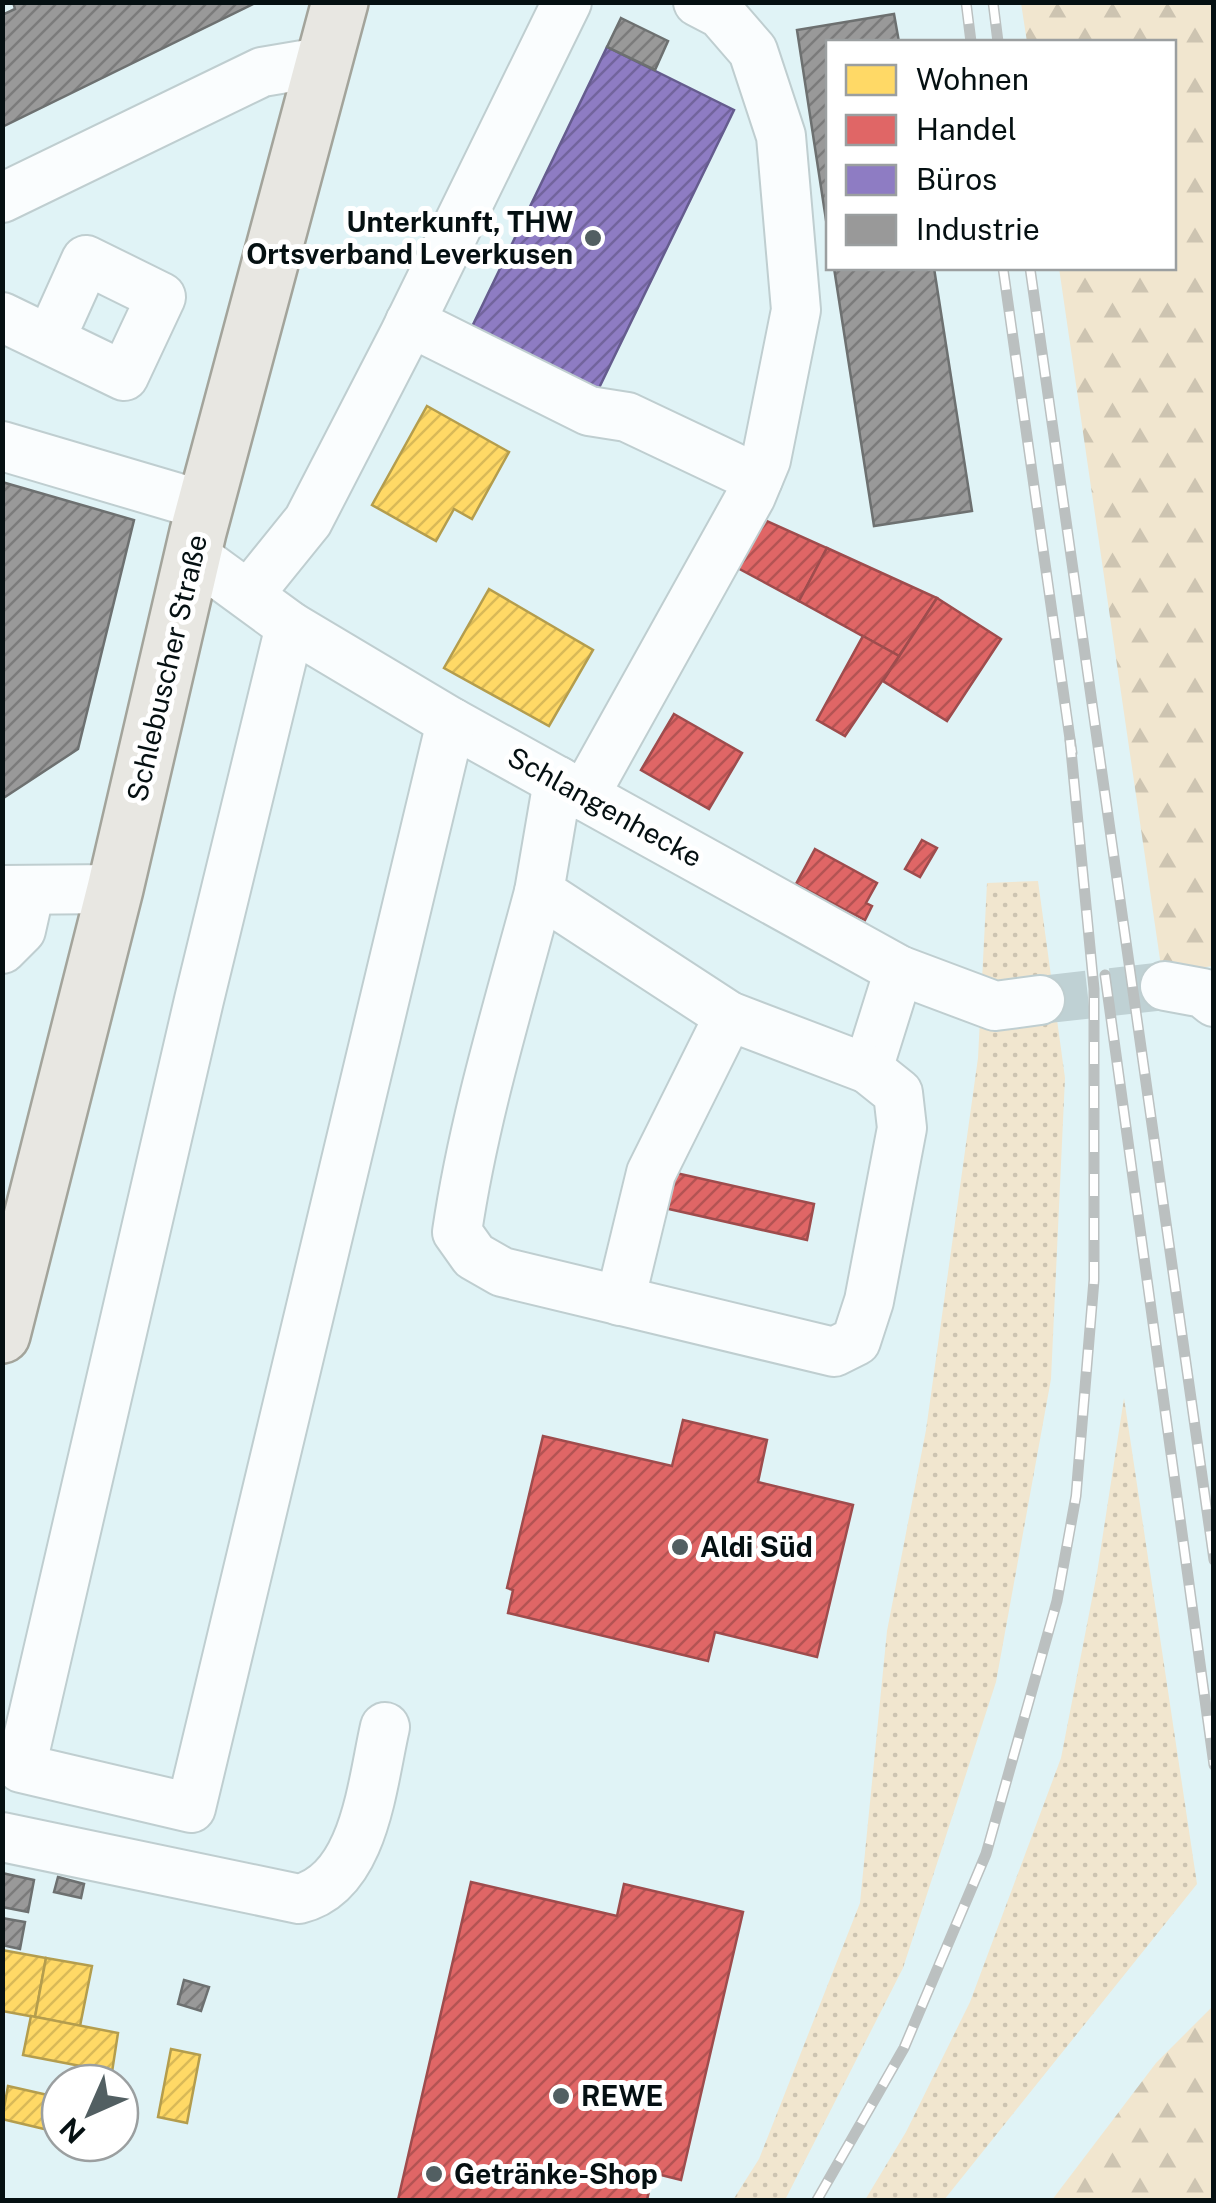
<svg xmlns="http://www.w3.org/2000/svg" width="1216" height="2203" font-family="'Public Sans',sans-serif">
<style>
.grass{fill:url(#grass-dots)}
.forest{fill:url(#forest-firs)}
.homes{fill:url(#homes-hatch);stroke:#b49d4d;stroke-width:2.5}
.shops{fill:url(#shops-hatch);stroke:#9e4c4d;stroke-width:2.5}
.offices{fill:url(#offices-hatch);stroke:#655c8e;stroke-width:2.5}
.industry{fill:url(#industry-hatch);stroke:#6d7070;stroke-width:2.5}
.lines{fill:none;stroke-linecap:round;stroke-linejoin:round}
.minor-tunnel{stroke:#bfd1d4;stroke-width:48;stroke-dasharray:48 24;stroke-linecap:butt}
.minor-casing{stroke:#bfced0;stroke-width:52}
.major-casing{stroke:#a3a49b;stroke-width:60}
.minor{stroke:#fafdfe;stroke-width:48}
.major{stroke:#e8e7e2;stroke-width:55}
.rail-casing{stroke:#bbc0c0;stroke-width:11}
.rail{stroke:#fff;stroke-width:8;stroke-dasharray:22;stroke-linecap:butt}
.poi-dot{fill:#525f62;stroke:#fff;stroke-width:4}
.labels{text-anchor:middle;stroke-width:10;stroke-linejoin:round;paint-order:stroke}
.poi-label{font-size:28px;font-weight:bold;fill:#051012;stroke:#fff;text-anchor:start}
.street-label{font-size:28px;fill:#051012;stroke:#fff}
</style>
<defs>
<pattern id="grass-dots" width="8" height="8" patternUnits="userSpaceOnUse" patternTransform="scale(2.5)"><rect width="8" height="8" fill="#f1e6cf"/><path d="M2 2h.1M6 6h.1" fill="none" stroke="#cdc4b1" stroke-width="1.8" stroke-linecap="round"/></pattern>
<pattern id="forest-firs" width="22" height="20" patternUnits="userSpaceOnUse" patternTransform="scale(2.5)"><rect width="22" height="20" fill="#f1e6cf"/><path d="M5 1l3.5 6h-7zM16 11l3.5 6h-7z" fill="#cdc4b1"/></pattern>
<pattern id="homes-hatch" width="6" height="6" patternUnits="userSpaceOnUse" patternTransform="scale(2.5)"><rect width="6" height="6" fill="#ffd966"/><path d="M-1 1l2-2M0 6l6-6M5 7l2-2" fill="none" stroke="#d9b957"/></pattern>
<pattern id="shops-hatch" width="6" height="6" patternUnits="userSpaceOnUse" patternTransform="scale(2.5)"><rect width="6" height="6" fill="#e06666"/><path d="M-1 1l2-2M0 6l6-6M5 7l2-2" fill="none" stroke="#b45353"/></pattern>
<pattern id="offices-hatch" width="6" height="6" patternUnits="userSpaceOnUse" patternTransform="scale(2.5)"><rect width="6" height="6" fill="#8e7cc3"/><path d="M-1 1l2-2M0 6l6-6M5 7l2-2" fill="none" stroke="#72649d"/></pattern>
<pattern id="industry-hatch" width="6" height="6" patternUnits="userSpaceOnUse" patternTransform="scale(2.5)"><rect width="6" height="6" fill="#999"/><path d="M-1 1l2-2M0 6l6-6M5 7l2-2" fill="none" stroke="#7b7b7b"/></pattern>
</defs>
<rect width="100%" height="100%" fill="#e0f3f6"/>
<!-- grass -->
<g class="grass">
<polygon points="1038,881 1065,1078 1051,1379 996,1682 903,1968 785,2200 733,2200 759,2159 860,1903 887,1631 926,1430 978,1058 987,883"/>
<polygon points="1124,1398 1197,1884 944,2200 865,2200 906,2132 970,2002 1061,1758 1097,1573"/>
</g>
<!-- forest -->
<g class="forest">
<polygon points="1021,3 1213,3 1213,966 1162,973 1059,268 1174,268 1174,42 1027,42"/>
<polygon points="1213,2006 1213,2200 1052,2200 1156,2063"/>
</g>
<!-- homes -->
<g class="homes">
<polygon points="427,406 509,452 472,519 454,509 436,541 372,505"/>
<polygon points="489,589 593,650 549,726 444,668"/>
<polygon points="2,1950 46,1958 35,2017 2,2011"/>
<polygon points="46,1958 92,1966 80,2026 35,2017"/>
<polygon points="31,2016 118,2033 112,2072 23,2055"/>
<polygon points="171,2049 200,2055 187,2123 158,2117"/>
<polygon points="8,2086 52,2096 44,2129 2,2119"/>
</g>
<!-- shops -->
<g class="shops">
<polygon points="760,518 827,548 799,601 734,566"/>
<polygon points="827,548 937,598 899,656 799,601"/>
<polygon points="937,598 1001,639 947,721 883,681"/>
<polygon points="863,636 899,656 845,736 817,720"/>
<polygon points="674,714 742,753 709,809 641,770"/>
<polygon points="922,840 937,848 920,877 905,869"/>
<polygon points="815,849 877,883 866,903 872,906 865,920 796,884"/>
<polygon points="667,1171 814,1204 807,1240 660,1207"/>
<polygon points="683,1420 767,1440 758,1482 853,1505 817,1657 715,1632 708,1661 508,1613 513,1590 507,1588 543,1436 672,1466"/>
<polygon points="471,1882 617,1916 624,1884 743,1912 681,2180 653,2173 647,2200 398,2200"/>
</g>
<!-- offices -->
<polygon class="offices" points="607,47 734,110 596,394 469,333"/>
<!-- industry -->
<g class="industry">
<polygon points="13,2 255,2 255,3 2,127 2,15 15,9"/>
<polygon points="894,14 899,42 828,42 828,233 797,30"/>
<polygon points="621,18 668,41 655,70 607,47"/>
<polygon points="834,268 934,268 972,511 874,526"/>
<polygon points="2,482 134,520 78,749 2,799"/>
<polygon points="2,1873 34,1880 28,1912 2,1907"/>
<polygon points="58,1877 84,1884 81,1898 54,1892"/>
<polygon points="2,1918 25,1922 20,1949 2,1945"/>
<polygon points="184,1980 209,1987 201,2011 178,2004"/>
</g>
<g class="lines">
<!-- minor-tunnel -->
<polyline class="minor-tunnel" points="1040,1000 1165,986"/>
<!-- minor casing -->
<g class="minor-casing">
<g id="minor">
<polyline points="2,198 262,72 327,61"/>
<polyline points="2,317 124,376 161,297 86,260 50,340"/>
<polyline points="410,322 589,411 627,417 758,479"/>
<polyline points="2,446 205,506"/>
<polyline points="193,555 290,626 451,722 899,970 995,1006 1040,1000"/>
<polyline points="249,594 308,521 404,335 567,2"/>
<polyline points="290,626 199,1000 21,1768 191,1808 451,722"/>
<polyline points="558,781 539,892 729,1016 868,1069 899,970"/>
<polyline points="584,796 751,496 766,460 796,310 781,136 753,51 721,14 698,2"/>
<polyline points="2,890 115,889"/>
<path d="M539 892C509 1004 474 1117 457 1232L474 1256 502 1272 834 1352 856 1341 869 1301 902 1128 898 1093 868 1069"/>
<polyline points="2,949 21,930 30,890"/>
<polyline points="1165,986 1203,993 1214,1002"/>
<polyline points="620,1301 651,1173 729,1016"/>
<path d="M2 1837 299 1899C365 1883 372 1783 385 1727"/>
</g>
</g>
<!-- major casing -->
<g class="major-casing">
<polyline id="major" points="2,1335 115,889 198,532 340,2"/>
</g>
<!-- minor -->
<use href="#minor" class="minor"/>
<!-- major -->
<use href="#major" class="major"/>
<!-- rail casing -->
<g class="rail-casing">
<g id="rail">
<polyline points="966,2 971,42"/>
<polyline points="993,2 998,42"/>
<polyline points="1003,268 1072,753"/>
<polyline points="1030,268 1214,1560"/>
<polyline points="1105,975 1214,1765"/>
<polyline points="817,2200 904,2048 986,1854 1057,1601 1076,1496 1094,1280 1094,989 1070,740"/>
</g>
</g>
<!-- rail -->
<use href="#rail" class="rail"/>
</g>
<!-- markers -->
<g class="poi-dot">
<circle cx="593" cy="238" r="10"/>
<circle cx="680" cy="1547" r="10"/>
<circle cx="561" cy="2096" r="10"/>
<circle cx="434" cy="2174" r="10"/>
</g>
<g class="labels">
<!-- poi labels -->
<g class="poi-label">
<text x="573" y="232" text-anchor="end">Unterkunft, THW<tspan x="573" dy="32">Ortsverband Leverkusen</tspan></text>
<text x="700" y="1557">Aldi Süd</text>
<text x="581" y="2106">REWE</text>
<text x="454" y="2184">Getränke-Shop</text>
</g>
<!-- street labels -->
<g class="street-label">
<text transform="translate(167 668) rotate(-77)" y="10">Schlebuscher Straße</text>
<text transform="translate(605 807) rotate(29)" y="10">Schlangenhecke</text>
</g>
</g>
<!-- border -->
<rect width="1216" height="2203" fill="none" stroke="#051012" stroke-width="10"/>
<!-- legend -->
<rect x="826" y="40" width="350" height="230" fill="#ffffff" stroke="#9b9fa0" stroke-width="2.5"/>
<rect x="846" y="65" width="50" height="30" fill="#ffd966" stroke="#9b9fa0" stroke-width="2.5"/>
<text x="916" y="90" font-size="30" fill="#051012">Wohnen</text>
<rect x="846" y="115" width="50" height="30" fill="#e06666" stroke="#9b9fa0" stroke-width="2.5"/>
<text x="916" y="140" font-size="30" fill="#051012">Handel</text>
<rect x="846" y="165" width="50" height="30" fill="#8e7cc3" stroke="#9b9fa0" stroke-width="2.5"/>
<text x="916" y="190" font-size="30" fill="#051012">Büros</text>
<rect x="846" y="215" width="50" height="30" fill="#999999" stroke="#9b9fa0" stroke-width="2.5"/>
<text x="916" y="240" font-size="30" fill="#051012">Industrie</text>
<!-- north arrow -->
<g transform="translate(90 2113) rotate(225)"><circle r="48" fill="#ffffff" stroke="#9b9fa0" stroke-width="2.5"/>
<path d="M0-8L18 38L0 25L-18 38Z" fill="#525f62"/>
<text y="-15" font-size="28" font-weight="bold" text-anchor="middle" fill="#051012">N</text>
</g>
</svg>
